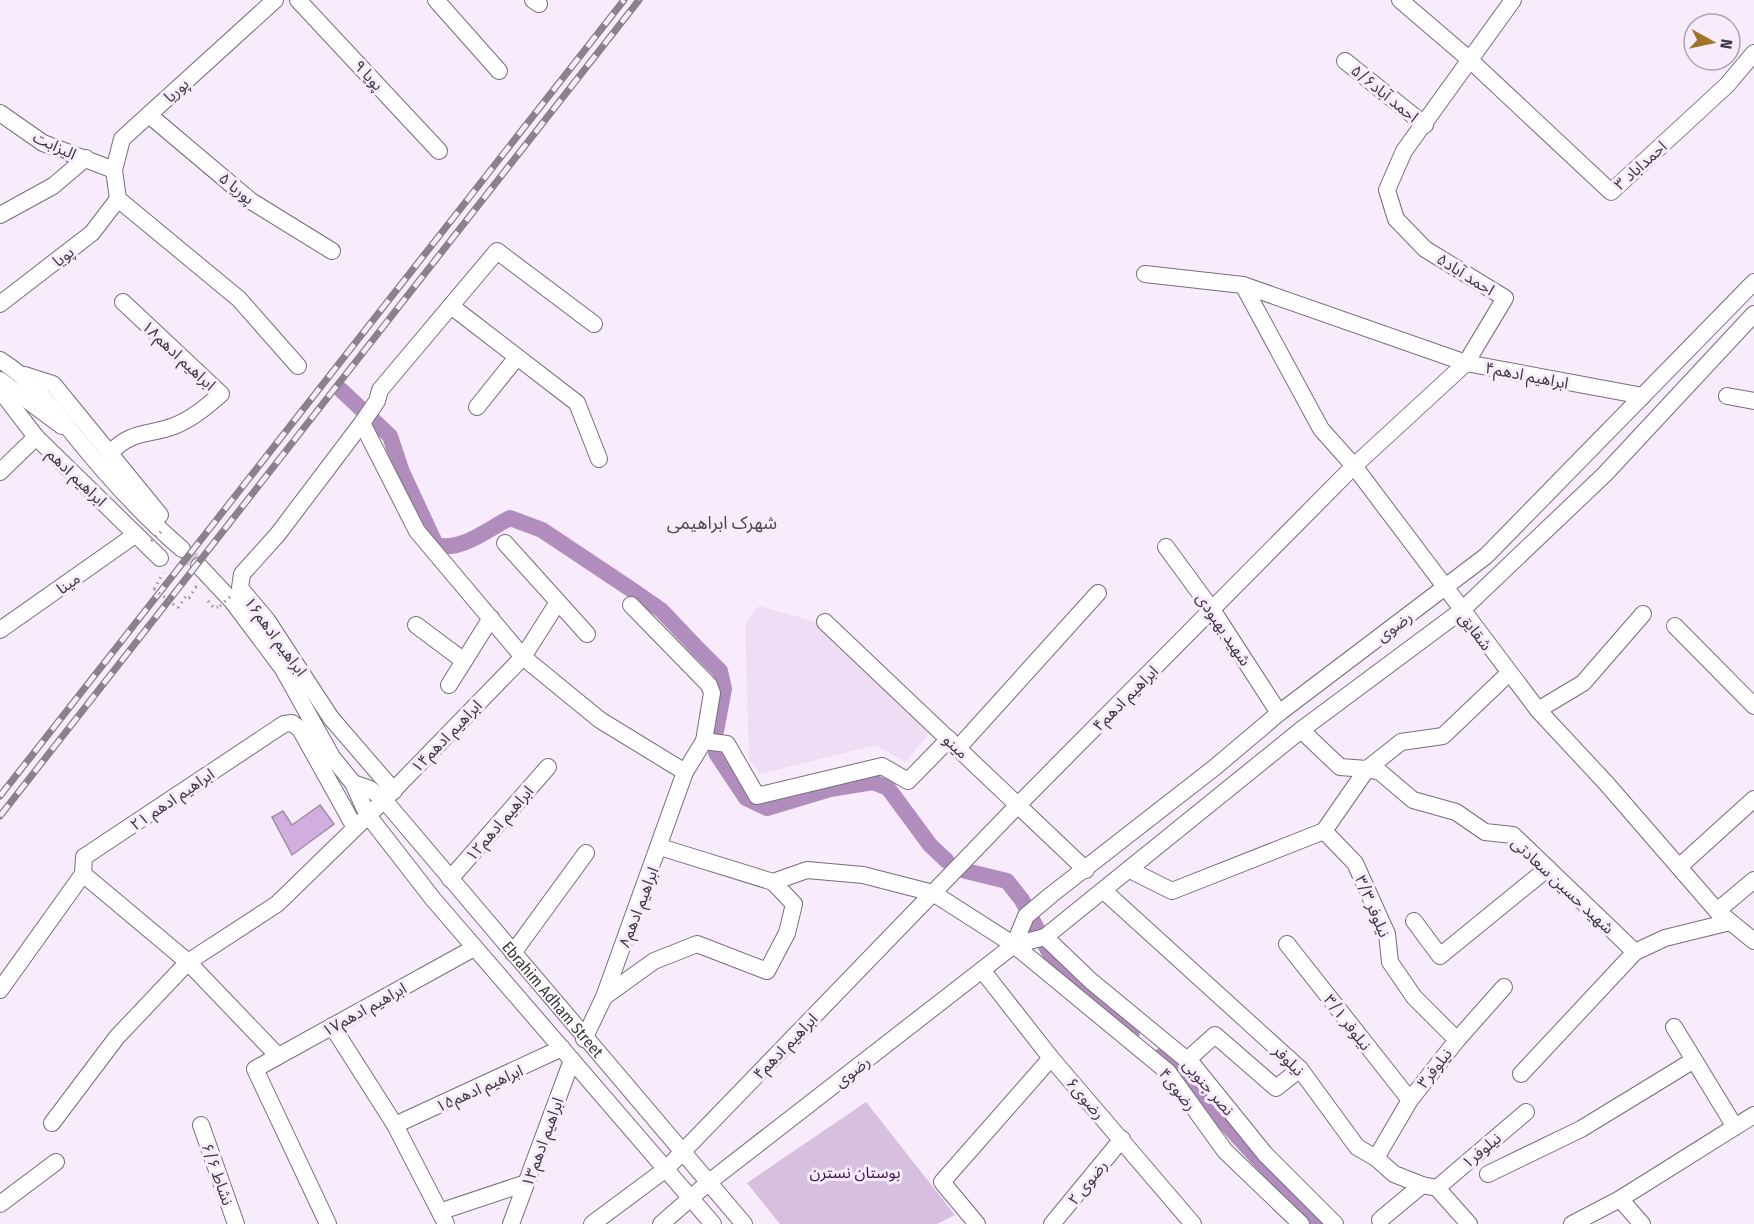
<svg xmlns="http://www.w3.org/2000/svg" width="1754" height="1224" font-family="'Fira Sans Condensed','Noto Sans Arabic',sans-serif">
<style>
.built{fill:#eeddf4}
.green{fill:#d6bfdf}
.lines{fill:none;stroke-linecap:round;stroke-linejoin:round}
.canal{stroke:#b18dbe;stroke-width:16}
.building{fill:#d2aee0;stroke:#9c90a0;stroke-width:1.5}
.minor-tunnel{stroke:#d2c7d6;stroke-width:16;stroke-dasharray:16 8;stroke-linecap:butt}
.minor-casing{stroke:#786d7c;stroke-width:18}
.path{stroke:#9a929e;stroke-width:3;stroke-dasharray:1.5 4.5;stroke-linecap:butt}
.minor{stroke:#fff;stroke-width:16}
.rail-casing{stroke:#89818c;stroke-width:7}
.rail{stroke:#f7ebfc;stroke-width:4.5;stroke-dasharray:14;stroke-linecap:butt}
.path-bridge{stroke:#9a929e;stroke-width:3;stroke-dasharray:1.5 4.5;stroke-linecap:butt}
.labels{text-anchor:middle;stroke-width:6;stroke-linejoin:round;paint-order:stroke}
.street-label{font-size:16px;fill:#3e3940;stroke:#f7ebfc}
.park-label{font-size:16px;fill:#3f124e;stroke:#f7ebfc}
.neighbourhood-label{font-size:18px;fill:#4f4553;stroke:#f7ebfc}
</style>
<rect width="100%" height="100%" fill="#f7ebfc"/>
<!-- built -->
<polygon class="built" points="759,606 820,623 933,729 905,762 876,745 760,774 749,759 745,624"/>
<!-- green -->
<polygon class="green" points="866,1102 955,1215 937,1224 780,1224 747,1183"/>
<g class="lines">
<!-- canal -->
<g class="canal">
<path d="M341 390 390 436 402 472 436 545C461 552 488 529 510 518L542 530 629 588 661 610 698 649 720 671 724 689 716 731"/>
<polyline points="716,753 746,798 767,808 830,789 873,782 888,788 930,845 947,861"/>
<polyline points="966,871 1007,881 1022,900 1049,952 1074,983 1132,1032"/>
<polyline points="1161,1056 1176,1069 1318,1224"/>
</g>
</g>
<!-- building -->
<polygon class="building" points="320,805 334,824 292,855 272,817 283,811 292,825"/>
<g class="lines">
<!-- minor-tunnel -->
<polyline class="minor-tunnel" points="182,549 199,566"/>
<!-- minor casing -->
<g class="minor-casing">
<g id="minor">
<polyline points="298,0 439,151"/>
<polyline points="436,0 499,71"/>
<polyline points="533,0 539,4"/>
<polyline points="1400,0 1470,60 1611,192 1727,85 1754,53"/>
<polyline points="1345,61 1425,125"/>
<polyline points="0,113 43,143 114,170"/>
<polyline points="149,115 251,201 332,251"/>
<polyline points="118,199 114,170 122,139 275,0"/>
<polyline points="118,199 239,299 298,366"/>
<polyline points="0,215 53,186 86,158"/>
<polyline points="1145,274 1243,285 1466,363 1505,298 1425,249 1396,219 1387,190 1404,151 1513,0"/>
<polyline points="1243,285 1321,429 1354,466 1538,710 1606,783 1717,911 1754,941"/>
<polyline points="0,304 92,233 118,199"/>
<polyline points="451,306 577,403 599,459"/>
<path d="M0 360C32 380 51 406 74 435 107 476 142 515 182 549"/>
<polyline points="25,375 53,384 160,515"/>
<polyline points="0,380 62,426"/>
<polyline points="0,390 36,437 160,558"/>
<polyline points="1727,396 1754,401"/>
<polyline points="477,407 517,357"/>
<polyline points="362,423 417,531 523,657 600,720 685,772 704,741 727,744 757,796 882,766 908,781 949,739"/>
<path d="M110 453C132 430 147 436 174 426 192 419 206 407 221 394L123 302"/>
<polyline points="0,472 36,437"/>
<polyline points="505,543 587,634"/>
<polyline points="1166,547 1213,611 1279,713"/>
<polyline points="199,566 232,601 283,669 332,757 353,783 367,814 433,899 713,1224"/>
<polyline points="631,605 709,685 712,693 704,741"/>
<polyline points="825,622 1086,870"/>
<polyline points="416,625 464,661"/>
<polyline points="1675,626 1754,706"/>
<polyline points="0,630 135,535"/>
<polyline points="449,685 491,618"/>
<polyline points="1538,710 1583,683 1643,614"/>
<polyline points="1301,730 1340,767 1367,769 1401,742 1443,736 1508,674"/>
<polyline points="958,748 1098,593"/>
<path id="s1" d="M353 783 370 789 384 800 744 1224"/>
<polyline points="394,791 331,718 267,620 240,588 242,574 278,534 362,423 377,401 380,390 497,251 594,324"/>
<polyline points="1324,831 1355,863 1387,934 1390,962 1414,997 1457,1040"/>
<polyline points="660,847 773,882 807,870 863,875 933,893 1014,945 1168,1072 1225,1151 1301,1224"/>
<polyline points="1680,866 1754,799"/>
<polyline points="1130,870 1172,891 1324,831 1367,769 1380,772 1413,800 1456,812 1485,832 1513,835 1635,952 1665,938 1730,922"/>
<polyline points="83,874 188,962 278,1056"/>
<polyline points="450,879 548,767"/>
<polyline points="1104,891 1300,1069 1357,1147 1376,1158 1394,1174 1422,1185 1437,1188 1469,1224"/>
<polyline points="1717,911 1754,880"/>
<polyline points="1414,921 1440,956 1548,868"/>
<polyline points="1045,937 1091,981 1193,1065 1265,1154 1335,1224"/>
<polyline points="1287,944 1410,1100"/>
<polyline points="1014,945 1026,916 1051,895 1214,768 1279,713 1486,556 1754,282"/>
<polyline points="513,953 586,853"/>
<polyline points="982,970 1051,1058 1193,1224"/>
<polyline points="0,990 83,874 84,857 284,724 292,723 300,729 354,826"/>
<polyline points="604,997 654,961 697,944 767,971 787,933 794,904 773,882"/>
<polyline points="332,1026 395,1125 446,1224"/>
<polyline points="1674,1027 1735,1127"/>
<polyline points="584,1039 604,997 685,772"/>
<polyline points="1187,1060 1215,1035 1276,1088 1300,1069"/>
<polyline points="1521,1074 1635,952"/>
<polyline points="52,1123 117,1037 188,962 277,904 384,800 523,657 558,602"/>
<polyline points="201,1125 236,1224"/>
<polyline points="395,1125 562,1048"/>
<polyline points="1376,1158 1410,1100 1457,1040 1504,987"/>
<polyline points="1488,1174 1581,1129 1694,1060"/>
<polyline points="1437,1188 1526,1112"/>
<polyline points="1620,1199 1642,1224"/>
<polyline points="0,1204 56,1162"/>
<polyline points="442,1211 526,1183"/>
<polyline points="1380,1220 1422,1185"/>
<polyline points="328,1224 255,1069 474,948"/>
<polyline points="511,1224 572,1060"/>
<polyline points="592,1224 666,1169 1018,805 1354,466 1466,363 1643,396"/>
<polyline points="661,1224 709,1182 1014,945 1045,937 1301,730 1461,611 1605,474 1754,314"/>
<polyline points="977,1224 942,1182 1051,1058"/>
<polyline points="1052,1224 1122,1139"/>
<polyline points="1572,1224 1620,1199 1754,1115"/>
</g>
</g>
<!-- path -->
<g class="path">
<polyline points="154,589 163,573"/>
<polyline points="208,601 214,608 218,607"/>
<polyline points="178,608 186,596 189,598 196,587 198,589"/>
</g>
<!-- minor -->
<use href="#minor" class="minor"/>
<!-- rail casing -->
<g class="rail-casing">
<g id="rail">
<polyline points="0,796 624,0"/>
<polyline points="0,816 639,0"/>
</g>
</g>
<!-- rail -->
<use href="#rail" class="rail"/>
<!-- path-bridge -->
<g class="path-bridge">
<polyline points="151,541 164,529"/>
<polyline points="154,589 178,608"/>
<polyline points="220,606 233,594"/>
</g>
</g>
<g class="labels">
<!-- street labels -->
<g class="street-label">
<text transform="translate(369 75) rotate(47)" y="6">پویا ۹</text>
<text transform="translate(176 90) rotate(-42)" y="6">پوریا</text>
<text transform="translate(1385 93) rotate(39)" y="6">احمد آباد۵/۶</text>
<text transform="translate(55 145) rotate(25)" y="6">الیزابت</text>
<text transform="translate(1640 165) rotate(-42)" y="6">احمداباد ۳</text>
<text transform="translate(237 188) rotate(39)" y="6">پوریا ۵</text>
<text transform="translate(63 256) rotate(-38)" y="6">پویا</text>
<text transform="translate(1466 274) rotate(32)" y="6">احمد آباد۵</text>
<text transform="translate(179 355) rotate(43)" y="6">ابراهیم ادهم۱۸</text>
<text transform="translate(1527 375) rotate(11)" y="6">ابراهیم ادهم۴</text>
<text transform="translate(77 477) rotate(44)" y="6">ابراهیم ادهم</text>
<text transform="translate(68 583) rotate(-35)" y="6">مینا</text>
<text transform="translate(1394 626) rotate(-36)" y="6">رضوی</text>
<text transform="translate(1224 629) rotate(56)" y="6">شهید بهبودی</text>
<text transform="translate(1476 631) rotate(53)" y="6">شقایق</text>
<text transform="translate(276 636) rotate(54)" y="6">ابراهیم ادهم۱۶</text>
<text transform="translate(1125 698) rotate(-45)" y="6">ابراهیم ادهم۴</text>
<text transform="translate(446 736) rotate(-46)" y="6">ابراهیم ادهم۱۴</text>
<text transform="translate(956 746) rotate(43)" y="6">مینو</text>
<text transform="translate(172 799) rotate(-34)" y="6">ابراهیم ادهم ۲۱</text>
<text transform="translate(499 823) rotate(-49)" y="6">ابراهیم ادهم۱۲</text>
<text transform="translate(1563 885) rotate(43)" y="6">شهید حسین سعادتی</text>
<text transform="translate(1373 906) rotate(67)" y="6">نیلوفر ۳/۳</text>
<text transform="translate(638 907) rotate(-69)" y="6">ابراهیم ادهم۸</text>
<text dy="6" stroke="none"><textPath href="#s1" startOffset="297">Ebrahim Adham Street</textPath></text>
<text transform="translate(364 1009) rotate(-29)" y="6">ابراهیم ادهم۱۷</text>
<text transform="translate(1348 1022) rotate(52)" y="6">نیلوفر ۳/۱</text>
<text transform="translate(785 1046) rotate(-46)" y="6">ابراهیم ادهم۴</text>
<text transform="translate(1289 1060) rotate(45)" y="6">نیلوفر</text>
<text transform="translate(1434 1068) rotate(-52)" y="6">نیلوفر۳</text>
<text transform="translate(852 1071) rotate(-38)" y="6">رضوی</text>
<text transform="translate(1209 1087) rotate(49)" y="6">نصر جنوبی</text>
<text transform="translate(479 1088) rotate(-24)" y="6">ابراهیم ادهم۱۵</text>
<text transform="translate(1178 1089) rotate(51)" y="6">رضوی۴</text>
<text transform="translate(1086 1098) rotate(49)" y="6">رضوی۶</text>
<text transform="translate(542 1142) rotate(-70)" y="6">ابراهیم ادهم۱۳</text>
<text transform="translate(1481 1150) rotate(-40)" y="6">نیلوفر۱</text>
<text transform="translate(218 1174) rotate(70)" y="6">نشاط ۶/۶</text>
<text transform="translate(1087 1182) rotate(-51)" y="6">رضوی ۲</text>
</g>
<!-- park labels -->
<g class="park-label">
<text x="855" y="1178">بوستان نسترن</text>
</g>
<!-- neighbourhood labels -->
<g class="neighbourhood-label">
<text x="722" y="529">شهرک ابراهیمی</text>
</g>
</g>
<!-- north arrow -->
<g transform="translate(1712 42) rotate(98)"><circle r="28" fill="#f7ebfc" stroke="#ada4b1" stroke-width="1.5"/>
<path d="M0-4.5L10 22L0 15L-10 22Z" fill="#a27526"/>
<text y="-9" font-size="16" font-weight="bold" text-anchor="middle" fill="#3e3940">N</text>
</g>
</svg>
